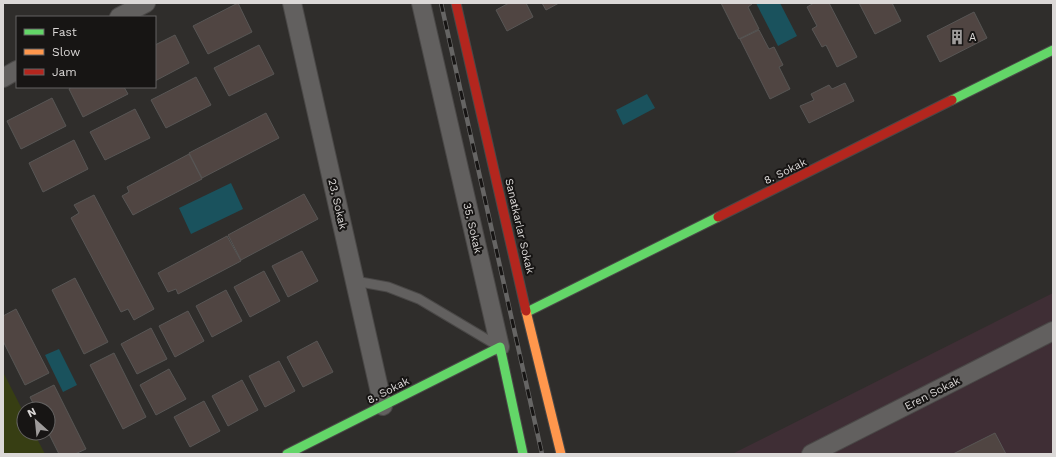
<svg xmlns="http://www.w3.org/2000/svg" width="1056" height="457" font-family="'Work Sans',sans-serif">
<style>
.industrial{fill:#3f2e35}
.green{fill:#373e13}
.water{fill:#1a525d}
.building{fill:#504542;stroke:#585655}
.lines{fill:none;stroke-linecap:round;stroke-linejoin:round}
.lane-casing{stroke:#4a4847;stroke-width:11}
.street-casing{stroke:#4a4847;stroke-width:20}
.fast-casing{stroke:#4a4847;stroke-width:11}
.slow-casing{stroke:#4a4847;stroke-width:11}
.jam-casing{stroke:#4a4847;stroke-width:11}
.lane{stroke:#62605f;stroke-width:9}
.street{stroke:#62605f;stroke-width:18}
.fast{stroke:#63d668;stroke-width:9}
.slow{stroke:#ff974d;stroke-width:9}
.jam{stroke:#b3261e;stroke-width:9}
.rail-casing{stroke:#666564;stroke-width:4.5}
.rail{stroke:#171514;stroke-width:3;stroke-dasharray:9;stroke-linecap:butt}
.labels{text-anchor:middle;stroke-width:4;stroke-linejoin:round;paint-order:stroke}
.poi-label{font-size:11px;fill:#dbd8d7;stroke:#171514;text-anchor:start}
.street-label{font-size:11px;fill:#dbd8d7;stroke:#171514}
</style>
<rect width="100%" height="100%" fill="#2f2d2b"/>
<!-- industrial -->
<polygon class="industrial" points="1053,293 1053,454 732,454"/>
<!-- green -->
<polygon class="green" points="3,372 24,413 24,433 34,433 45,454 3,454"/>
<!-- water -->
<g class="water">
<polygon points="756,3 780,3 797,36 778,46"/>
<polygon points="647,94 655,108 623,125 616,110"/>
<polygon points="231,183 243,209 191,234 179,208"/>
<polygon points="59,349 77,385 63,392 45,355"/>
</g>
<!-- building -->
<g class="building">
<polygon points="238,3 252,32 208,54 193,26"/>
<polygon points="509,3 526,3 533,17 507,31 496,10"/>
<polygon points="542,3 559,3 546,10"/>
<polygon points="721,3 751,3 752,4 748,7 759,29 739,39"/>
<polygon points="814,3 829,3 857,57 837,67 826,45 822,47 812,29 817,26 807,7"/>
<polygon points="859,3 892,3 901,21 875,34"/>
<polygon points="974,12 987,38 940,62 927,36"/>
<polygon points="759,30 769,49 774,47 783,65 779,67 790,89 770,99 740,39"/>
<polygon points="175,35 189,63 155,81 155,45"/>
<polygon points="259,45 274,74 229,96 214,68"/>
<polygon points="196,77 211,105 166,128 151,100"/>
<polygon points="845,83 854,101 809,123 800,106 814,100 811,94 829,85 832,89"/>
<polygon points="72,87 124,87 128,94 83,117 69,89"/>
<polygon points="52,98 66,126 21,149 7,121"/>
<polygon points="135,109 150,138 105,160 90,132"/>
<polygon points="266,113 279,138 202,178 189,153"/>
<polygon points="74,140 88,169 43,192 29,163"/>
<polygon points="189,154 202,179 133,215 122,196 129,192 127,187"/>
<polygon points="304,194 318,219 241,260 228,235"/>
<polygon points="94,195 154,309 134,320 128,309 121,312 71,218 79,213 74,205"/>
<polygon points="227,236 241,261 178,294 176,289 168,292 158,273"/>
<polygon points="302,251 318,281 288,297 272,266"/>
<polygon points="264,271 280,301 250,317 234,287"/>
<polygon points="75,278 108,342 84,354 52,290"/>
<polygon points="226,290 242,321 212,337 196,306"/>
<polygon points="16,309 49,373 25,385 3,341 3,316"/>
<polygon points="188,311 204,341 175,357 159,326"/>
<polygon points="151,328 167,359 137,374 121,344"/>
<polygon points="317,341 333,372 303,387 287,357"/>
<polygon points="114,353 146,417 123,429 90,365"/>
<polygon points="279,361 295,391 265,407 249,376"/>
<polygon points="169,369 186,399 156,415 140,385"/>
<polygon points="242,380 258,410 228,426 212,396"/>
<polygon points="54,385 86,449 75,454 59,454 48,432 48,409 36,409 30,397"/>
<polygon points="204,401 220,431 190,447 174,417"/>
<polygon points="995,433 1006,454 953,454"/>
</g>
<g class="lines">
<!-- lane casing -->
<g class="lane-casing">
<polyline id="lane" points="355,281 388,287 419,299 498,346"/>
</g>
<!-- street casing -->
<g class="street-casing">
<g id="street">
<polyline points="292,3 383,406"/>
<polyline points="421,3 500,347"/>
<polyline points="119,17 146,3"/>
<polyline points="3,78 17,70"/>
<polyline points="811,454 1053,331"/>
</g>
</g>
<!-- fast casing -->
<g class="fast-casing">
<g id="fast">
<polyline points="952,100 1053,50"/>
<polyline points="527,312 718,217"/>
<polyline points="287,454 500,347 523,454"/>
</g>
</g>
<!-- slow casing -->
<g class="slow-casing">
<polyline id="slow" points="526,311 561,454"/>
</g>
<!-- jam casing -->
<g class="jam-casing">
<g id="jam">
<polyline points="456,3 526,311"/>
<polyline points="718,217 952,100"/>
</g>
</g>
<!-- lane -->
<use href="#lane" class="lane"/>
<!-- street -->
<use href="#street" class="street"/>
<!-- fast -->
<use href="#fast" class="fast"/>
<!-- slow -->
<use href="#slow" class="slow"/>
<!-- jam -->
<use href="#jam" class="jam"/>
<!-- rail casing -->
<g class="rail-casing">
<polyline id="rail" points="441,3 542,454"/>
</g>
<!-- rail -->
<use href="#rail" class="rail"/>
</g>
<!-- icons -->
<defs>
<g id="building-bare" transform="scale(1.2)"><path d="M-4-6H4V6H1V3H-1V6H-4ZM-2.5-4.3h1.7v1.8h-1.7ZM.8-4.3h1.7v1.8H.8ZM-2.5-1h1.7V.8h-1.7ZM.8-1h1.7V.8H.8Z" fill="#9f9c9b" stroke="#171514" stroke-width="2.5" paint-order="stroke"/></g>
</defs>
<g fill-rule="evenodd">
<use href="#building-bare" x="957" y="37"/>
</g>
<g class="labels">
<!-- poi labels -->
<g class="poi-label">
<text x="969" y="41">A</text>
</g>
<!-- street labels -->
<g class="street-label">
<text transform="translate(785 171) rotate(-26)" y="4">8. Sokak</text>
<text transform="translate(338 204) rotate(77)" y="4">23. Sokak</text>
<text transform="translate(520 226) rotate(77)" y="4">Sanatkarlar Sokak</text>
<text transform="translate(473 228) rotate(77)" y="4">35. Sokak</text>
<text transform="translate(388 390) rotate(-27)" y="4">8. Sokak</text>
<text transform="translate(932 393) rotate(-27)" y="4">Eren Sokak</text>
</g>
</g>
<!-- border -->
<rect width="1056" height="457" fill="none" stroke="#dbd8d7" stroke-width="8"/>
<!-- legend -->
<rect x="16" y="16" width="140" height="72" fill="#171514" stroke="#656362"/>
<rect x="24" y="29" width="20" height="6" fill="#63d668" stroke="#656362"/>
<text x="52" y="36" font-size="12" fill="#dbd8d7">Fast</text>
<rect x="24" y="49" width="20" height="6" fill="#ff974d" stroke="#656362"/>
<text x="52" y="56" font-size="12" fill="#dbd8d7">Slow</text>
<rect x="24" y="69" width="20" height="6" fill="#b3261e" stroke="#656362"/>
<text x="52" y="76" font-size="12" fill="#dbd8d7">Jam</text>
<!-- north arrow -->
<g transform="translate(36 421) rotate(333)"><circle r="19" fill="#171514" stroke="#656362"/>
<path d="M0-3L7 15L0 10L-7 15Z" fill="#9f9c9b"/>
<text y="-6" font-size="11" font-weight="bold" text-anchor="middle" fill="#dbd8d7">N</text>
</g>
</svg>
